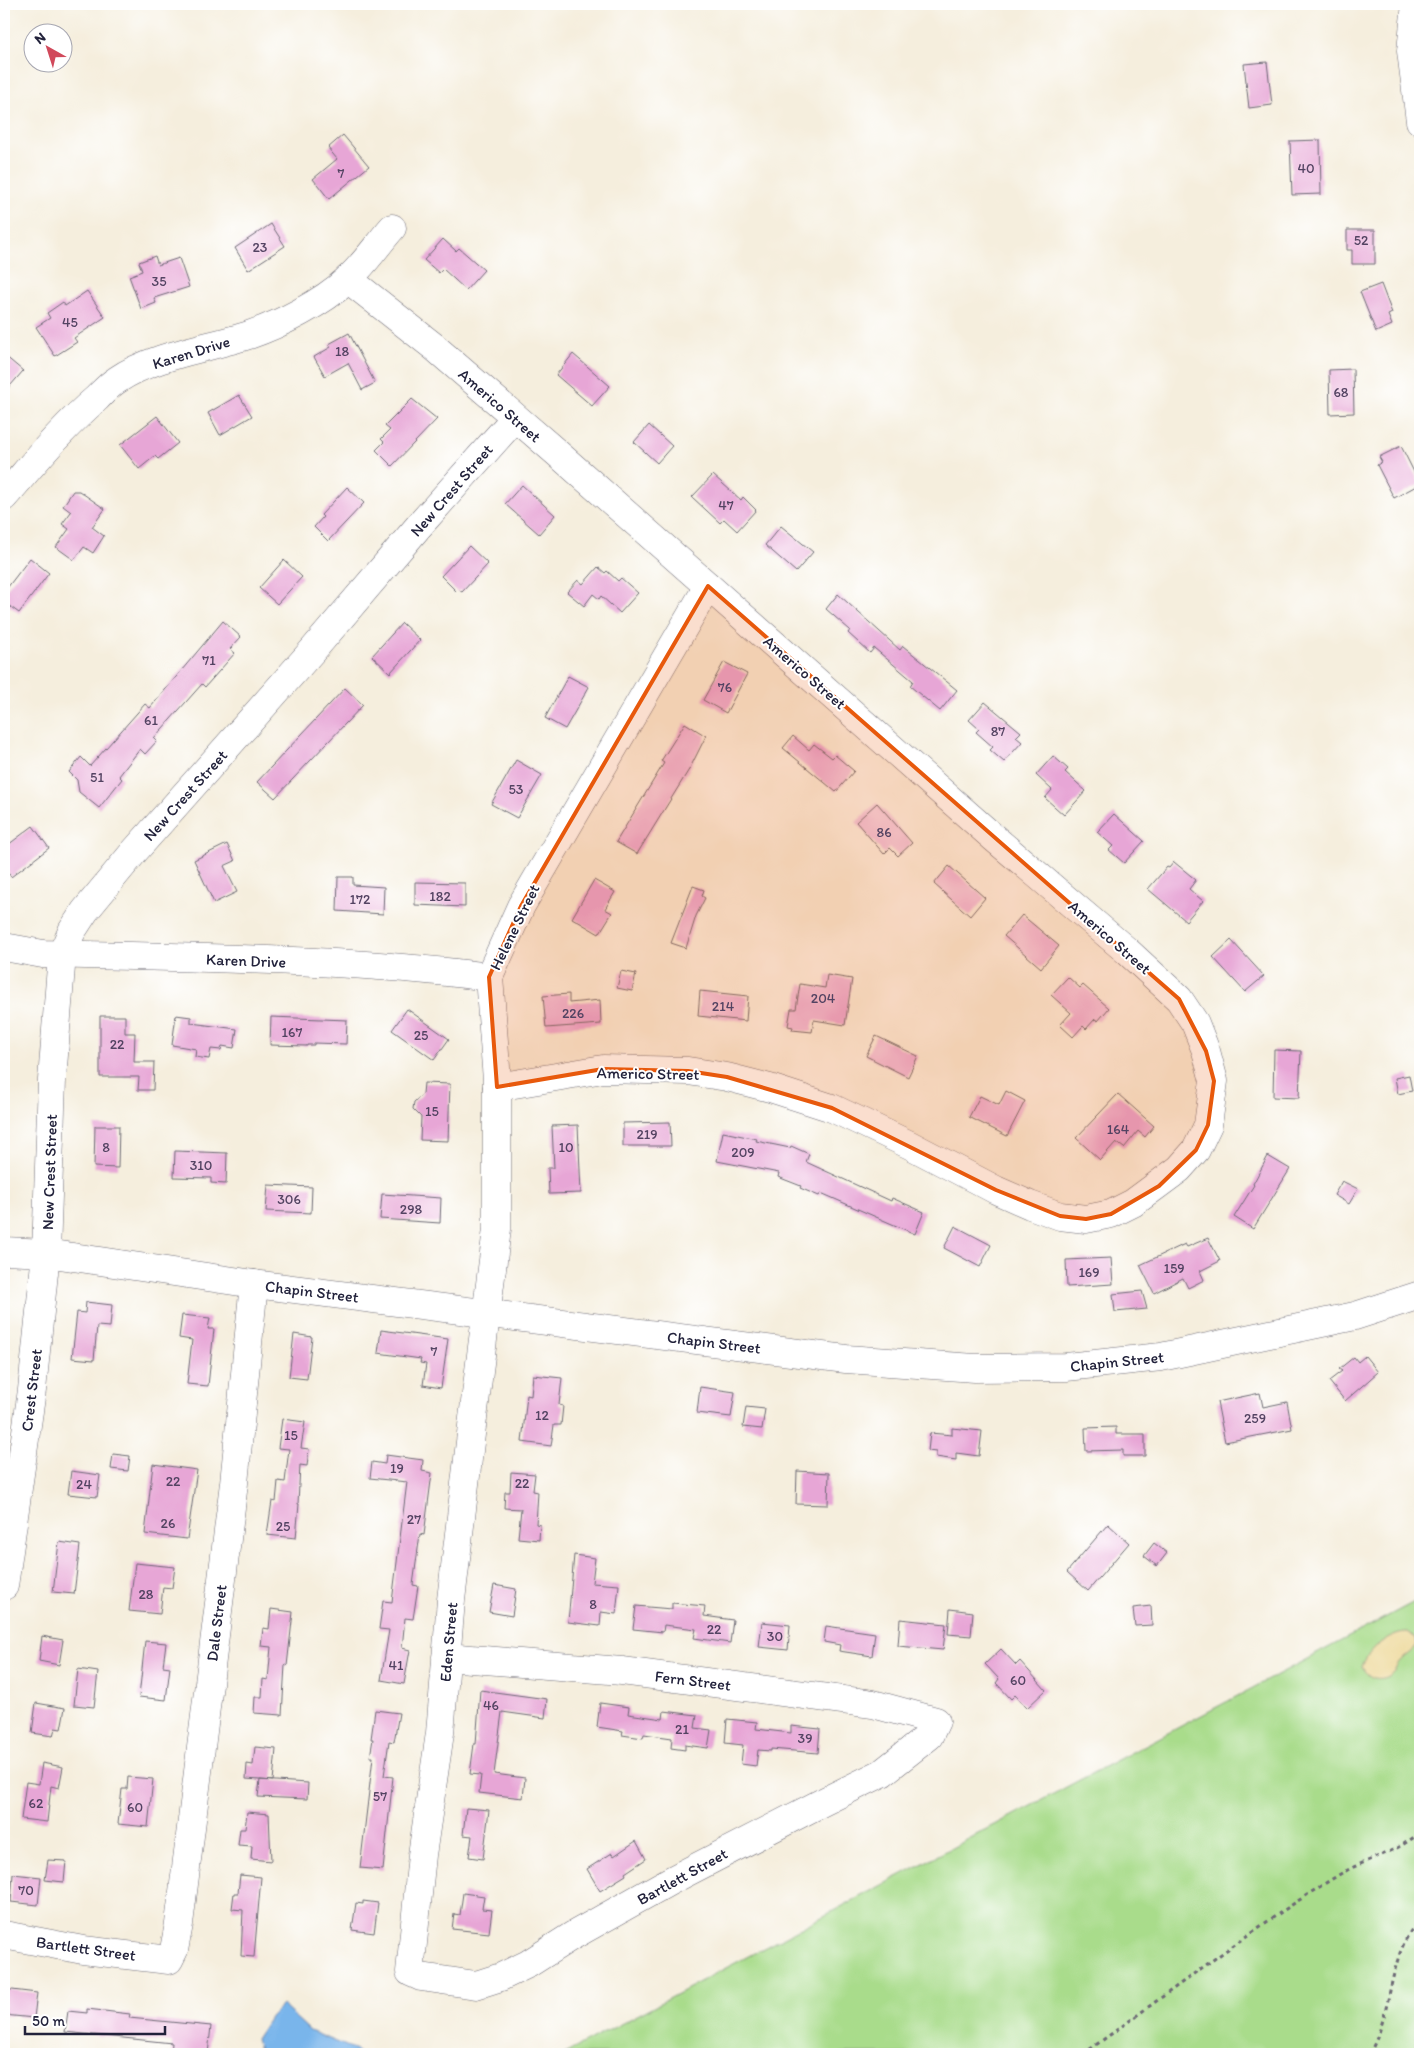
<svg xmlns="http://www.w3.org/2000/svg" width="1424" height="2058" font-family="Itim,sans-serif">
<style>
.green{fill:#a9dc8b;stroke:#667f63}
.sand{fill:#eeda9e;stroke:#887e6c}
.water{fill:#79b5eb;stroke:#4e6c93}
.building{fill:#e7a6d6}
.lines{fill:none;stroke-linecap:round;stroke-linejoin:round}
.minor-casing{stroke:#6c6974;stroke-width:29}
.major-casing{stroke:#6c6974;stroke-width:29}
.path{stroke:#6c6974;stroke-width:3;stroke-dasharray:4 4;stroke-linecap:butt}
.minor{stroke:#fff;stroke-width:28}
.major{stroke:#fff;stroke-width:28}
.marked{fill:#e8590c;fill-opacity:0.2;stroke:#e8590c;stroke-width:4;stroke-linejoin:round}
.labels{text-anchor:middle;stroke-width:4;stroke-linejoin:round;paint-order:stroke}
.number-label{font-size:14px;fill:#534362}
.street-label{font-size:16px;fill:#22223b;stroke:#fff}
</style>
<rect width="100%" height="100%" fill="#fff"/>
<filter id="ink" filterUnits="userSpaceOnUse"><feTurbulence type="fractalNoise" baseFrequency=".02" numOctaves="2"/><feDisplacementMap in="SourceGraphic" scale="10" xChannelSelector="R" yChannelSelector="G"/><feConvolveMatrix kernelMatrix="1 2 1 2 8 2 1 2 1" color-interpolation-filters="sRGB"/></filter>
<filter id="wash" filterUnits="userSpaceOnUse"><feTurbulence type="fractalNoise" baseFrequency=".0096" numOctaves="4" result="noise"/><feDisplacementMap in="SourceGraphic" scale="20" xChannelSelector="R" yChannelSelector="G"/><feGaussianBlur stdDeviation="1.12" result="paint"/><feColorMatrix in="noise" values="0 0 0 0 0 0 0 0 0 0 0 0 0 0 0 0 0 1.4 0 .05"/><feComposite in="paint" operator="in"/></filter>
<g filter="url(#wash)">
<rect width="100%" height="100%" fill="#f5eedd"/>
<!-- green -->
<polygon class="green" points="1420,1599 1420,2054 564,2054 583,2044"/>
<!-- sand -->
<path class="sand" d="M1407 1632 1416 1638 1417 1645C1413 1652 1405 1655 1400 1661 1397 1664 1397 1668 1394 1671 1384 1682 1369 1681 1362 1667 1367 1650 1390 1632 1407 1632Z"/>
<!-- water -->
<polygon class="water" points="282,2005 310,2031 356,2050 359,2054 260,2054 256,2039 271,2016"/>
<g id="blocks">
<!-- building -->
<g class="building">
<polygon points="1267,62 1272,105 1249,108 1244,64"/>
<polygon points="343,135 369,166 329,199 313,179 337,159 328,148"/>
<polygon points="1320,140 1321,194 1292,195 1290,141"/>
<polygon points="271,224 285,246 248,270 235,248"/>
<polygon points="1347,230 1375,230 1375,264 1352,264 1352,250 1347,250"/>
<polygon points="443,239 456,251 459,248 484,270 466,290 443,269 439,273 424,260"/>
<polygon points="155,256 158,265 179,258 189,287 154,298 156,303 141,309 129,276 142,271 139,262"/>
<polygon points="1381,284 1392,313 1388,315 1392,325 1376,332 1360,292"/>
<polygon points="87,291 105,317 74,338 77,342 55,356 36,327 50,318 47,313 63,302 65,306"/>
<polygon points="349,333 375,383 362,390 348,363 325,376 314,357 331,347 329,344"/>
<polygon points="573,354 610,386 592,406 556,375"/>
<polygon points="4,355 23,371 4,393"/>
<polygon points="1353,369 1354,413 1330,414 1329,370"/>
<polygon points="239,395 252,416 220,435 208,413"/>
<polygon points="412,399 437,419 392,466 376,450 384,442 381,439 390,430 385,426"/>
<polygon points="157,416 178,443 158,459 155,456 139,469 120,445"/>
<polygon points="649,425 672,446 657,463 634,442"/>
<polygon points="1401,446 1420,484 1394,498 1377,465 1382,462 1379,457"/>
<polygon points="713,475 741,500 743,497 756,510 737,531 724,519 720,523 692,497"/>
<polygon points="522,485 555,515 539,534 505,504"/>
<polygon points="347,487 364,503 328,541 314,527 323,517 321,515"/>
<polygon points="73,491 79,491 105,509 92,527 104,536 93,553 84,547 74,560 56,547 69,529 62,524 71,512 63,506"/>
<polygon points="781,526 813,552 796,572 765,545"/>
<polygon points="469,546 488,564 462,592 459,590 457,592 441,576"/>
<polygon points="30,558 49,573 19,613 4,602 4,592"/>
<polygon points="284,560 302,577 277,604 259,588"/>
<polygon points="598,567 605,573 607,571 618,581 621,578 638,593 620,613 601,596 599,599 593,594 584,606 567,592 578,580 583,584"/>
<polygon points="838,594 900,650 903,646 957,690 940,711 910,686 913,681 874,648 870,653 848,633 850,630 826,609"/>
<polygon points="223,621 241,637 230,649 235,653 205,687 202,684 154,738 157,741 145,754 140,749 119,776 122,779 99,808 79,792 77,780 69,772 81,757 90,766 145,704 150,708"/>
<polygon points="402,623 420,640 390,673 372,656"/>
<polygon points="724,662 747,674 726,713 703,700"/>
<polygon points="568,676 589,687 565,729 545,718"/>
<polygon points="345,688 363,705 275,798 257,782"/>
<polygon points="985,702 1021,732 1016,737 1022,742 1004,762 990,750 993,747 976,732 979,729 969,720"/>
<polygon points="685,723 706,736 690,768 637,854 616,842 664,763 661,761"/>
<polygon points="793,736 809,750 814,744 832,758 835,755 854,771 836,792 783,748"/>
<polygon points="1053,756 1068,769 1065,772 1086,791 1064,815 1045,798 1052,790 1036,775"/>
<polygon points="516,760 542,775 517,818 491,804"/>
<polygon points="877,803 912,843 898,856 890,848 884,854 856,822"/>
<polygon points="1114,814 1144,841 1124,863 1109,850 1113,846 1097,832"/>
<polygon points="33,826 49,848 11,877 4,866 4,848"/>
<polygon points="227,844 235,861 224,866 237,892 214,903 194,860"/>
<polygon points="1174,862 1196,880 1189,889 1203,901 1186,921 1148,889 1167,867 1169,868"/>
<polygon points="949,866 985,898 970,916 934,884"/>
<polygon points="338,877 353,877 353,885 384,887 383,914 337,911"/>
<polygon points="594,880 615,892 605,909 612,913 599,934 572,918"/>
<polygon points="415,882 465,883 465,907 415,905"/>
<polygon points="693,886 704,890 702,896 705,898 696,916 686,948 671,943"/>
<polygon points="1022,915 1059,946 1041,968 1004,936"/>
<polygon points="1231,940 1264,976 1245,992 1213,957"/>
<polygon points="621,971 636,974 632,991 617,988"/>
<polygon points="827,975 852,979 845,1025 814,1020 812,1032 792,1030 793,1027 788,1026 791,1009 796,1009 800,984 825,988"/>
<polygon points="1068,977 1080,988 1083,985 1109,1008 1098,1021 1095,1019 1086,1029 1083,1026 1073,1037 1060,1025 1071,1013 1051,995"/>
<polygon points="700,991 748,996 746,1021 698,1016"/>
<polygon points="569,994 569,1003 600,1000 601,1024 546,1028 543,996"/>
<polygon points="407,1009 449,1039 434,1060 392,1030"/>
<polygon points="176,1015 191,1017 191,1023 237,1029 234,1048 222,1046 221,1050 211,1049 209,1059 195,1057 196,1049 172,1045"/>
<polygon points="100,1016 125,1016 125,1033 135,1033 134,1062 154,1062 153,1090 138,1090 139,1077 100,1077"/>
<polygon points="271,1017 347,1020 346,1044 314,1043 314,1045 307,1045 307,1046 270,1045"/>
<polygon points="876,1036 918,1056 908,1077 866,1056"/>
<polygon points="1274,1050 1301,1051 1299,1098 1273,1097"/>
<polygon points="1409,1075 1412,1091 1398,1094 1395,1078"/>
<polygon points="424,1083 450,1084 448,1141 420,1140 421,1117 413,1109 414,1102 423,1094"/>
<polygon points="1006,1091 1025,1101 1007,1136 969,1117 980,1096 999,1105"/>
<polygon points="1118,1094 1154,1126 1145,1137 1138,1131 1124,1148 1116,1142 1100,1160 1076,1138"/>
<polygon points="670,1122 671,1146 623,1146 623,1123"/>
<polygon points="578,1125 581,1193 549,1194 548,1168 554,1168 552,1126"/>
<polygon points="95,1126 119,1126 118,1168 94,1167"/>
<polygon points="723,1132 757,1139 756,1141 790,1148 791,1146 809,1154 806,1162 891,1201 892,1198 924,1212 915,1234 821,1193 819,1196 800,1188 801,1186 778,1177 779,1173 717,1161"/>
<polygon points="175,1151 227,1153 226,1184 211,1183 211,1178 174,1177"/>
<polygon points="1268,1156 1290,1169 1253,1229 1234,1217 1254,1185 1253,1184"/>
<polygon points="1342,1181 1358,1189 1349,1204 1334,1195"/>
<polygon points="268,1185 312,1187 311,1213 266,1211"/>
<polygon points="382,1194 441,1198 440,1223 380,1219"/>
<polygon points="955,1226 991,1245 980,1267 944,1248"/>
<polygon points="1208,1238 1220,1261 1200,1271 1204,1280 1188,1288 1183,1278 1154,1293 1140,1265 1185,1244 1187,1247"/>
<polygon points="1111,1258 1113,1284 1067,1287 1066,1260"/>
<polygon points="1142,1291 1147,1309 1115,1312 1113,1294"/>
<polygon points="86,1302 112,1305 110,1327 97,1326 94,1360 72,1358 77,1312 85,1313"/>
<polygon points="182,1315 210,1318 208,1329 214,1329 208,1386 187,1384 192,1340 179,1338"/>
<polygon points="381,1330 448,1339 441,1388 423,1385 426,1364 420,1363 421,1359 378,1353"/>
<polygon points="294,1334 312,1337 307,1379 289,1377"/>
<polygon points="1365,1356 1378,1372 1345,1401 1329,1381 1342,1371 1339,1369 1354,1357 1358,1362"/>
<polygon points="533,1375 562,1378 559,1405 563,1406 561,1425 554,1425 551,1446 522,1442 527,1395 531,1396"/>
<polygon points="700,1387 735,1392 731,1417 697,1413"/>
<polygon points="1260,1393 1263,1407 1287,1402 1292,1429 1225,1442 1217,1402"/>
<polygon points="746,1407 765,1409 762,1429 743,1427"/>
<polygon points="282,1419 305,1422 301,1448 309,1449 307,1466 300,1465 298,1504 299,1504 296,1538 267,1535 272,1501 276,1502 278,1481 285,1482 289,1449 278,1448"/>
<polygon points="1116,1427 1116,1434 1145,1434 1145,1456 1123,1456 1123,1450 1086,1451 1085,1428"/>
<polygon points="952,1428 982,1431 979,1456 956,1453 956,1460 936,1457 936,1452 928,1451 930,1433 952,1435"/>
<polygon points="113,1454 130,1456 128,1471 111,1469"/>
<polygon points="386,1455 423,1460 422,1471 432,1473 424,1535 420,1534 413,1585 418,1586 413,1619 405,1618 402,1648 410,1650 404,1684 381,1680 389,1630 379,1629 383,1601 392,1602 407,1482 370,1478 372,1462 385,1464"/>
<polygon points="153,1464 197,1470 187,1539 145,1534"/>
<polygon points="71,1471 100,1475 97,1497 68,1494"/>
<polygon points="797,1471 829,1473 828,1505 796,1504"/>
<polygon points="511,1472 535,1474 533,1491 538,1492 536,1524 540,1525 539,1540 518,1538 521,1509 504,1508 505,1492 510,1492"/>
<polygon points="1108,1524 1129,1543 1088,1591 1067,1572"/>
<polygon points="59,1542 80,1545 74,1594 53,1592"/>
<polygon points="1154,1543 1167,1553 1157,1566 1144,1556"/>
<polygon points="574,1555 595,1558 592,1583 619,1585 616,1614 601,1612 600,1626 568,1622"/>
<polygon points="135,1563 175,1567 172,1588 163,1587 160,1614 129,1611"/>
<polygon points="494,1585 516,1589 512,1616 489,1612"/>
<polygon points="672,1603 705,1606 704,1616 733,1620 730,1643 694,1638 696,1629 664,1625 663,1632 633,1629 636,1606 672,1609"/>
<polygon points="1151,1606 1152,1625 1135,1626 1133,1608"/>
<polygon points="271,1609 293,1612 287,1666 285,1665 282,1715 254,1713 255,1697 262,1697 263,1679 268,1680 271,1647 261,1646 263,1628 269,1629"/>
<polygon points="950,1609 973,1612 971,1636 948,1634"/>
<polygon points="900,1619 946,1624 943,1650 898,1646"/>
<polygon points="762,1622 790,1625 788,1650 759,1647"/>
<polygon points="826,1626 875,1633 872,1656 839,1651 840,1645 824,1642"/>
<polygon points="42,1636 63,1640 59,1665 39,1661"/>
<polygon points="145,1641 166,1643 163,1666 170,1667 166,1700 139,1697"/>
<polygon points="1001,1649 1016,1665 1020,1661 1046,1690 1027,1708 1015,1695 1011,1699 996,1683 999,1679 985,1664"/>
<polygon points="78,1669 98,1672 94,1707 74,1705"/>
<polygon points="480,1690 547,1699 545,1718 502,1712 494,1774 525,1778 523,1798 479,1793 481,1775 470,1774 474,1744 476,1744"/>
<polygon points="36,1703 65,1708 61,1729 55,1728 53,1736 32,1733"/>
<polygon points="600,1703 629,1707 628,1714 663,1719 664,1711 697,1715 695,1728 711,1730 708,1748 685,1745 685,1750 671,1748 672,1738 644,1734 643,1738 622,1735 623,1731 597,1727"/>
<polygon points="375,1710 399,1713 394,1742 389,1741 384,1776 393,1777 383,1870 360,1868 373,1757 370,1757 373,1739 371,1739"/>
<polygon points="727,1719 757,1722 756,1729 791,1733 791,1726 820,1729 818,1753 771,1749 771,1751 758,1750 756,1766 741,1764 743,1745 725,1743"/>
<polygon points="255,1747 276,1749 273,1781 246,1779 247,1764 253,1765"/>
<polygon points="42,1763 63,1767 59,1788 51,1786 47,1822 21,1819 26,1782 39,1784"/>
<polygon points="128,1777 153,1779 148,1827 118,1824 122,1789 127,1789"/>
<polygon points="260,1780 308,1783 307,1799 258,1797"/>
<polygon points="466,1808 489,1810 483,1859 469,1857 472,1836 463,1835"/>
<polygon points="247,1812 269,1814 271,1861 251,1859 252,1846 238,1845 240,1829 245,1829"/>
<polygon points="636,1841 646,1859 625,1873 626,1875 600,1891 587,1869 612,1853 614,1856"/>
<polygon points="48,1860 66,1861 64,1882 45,1880"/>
<polygon points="13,1874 41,1877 38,1905 11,1902"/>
<polygon points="240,1875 261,1877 254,1957 241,1956 243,1910 232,1909 234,1893 238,1893"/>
<polygon points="463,1893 484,1896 482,1909 492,1910 489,1933 452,1929 454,1914 460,1915"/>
<polygon points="363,1901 378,1903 374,1933 352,1930 356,1903 363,1904"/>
<polygon points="4,1989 37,1993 34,2018 4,2015"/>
<polygon points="87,2009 130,2014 129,2018 211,2026 208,2054 171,2054 172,2043 65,2032 68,2011 87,2013"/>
</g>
</g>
</g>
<g filter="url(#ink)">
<use href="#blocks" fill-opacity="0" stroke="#6c6974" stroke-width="1"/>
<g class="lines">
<!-- minor casing -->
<g class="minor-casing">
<g id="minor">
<polyline points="1416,4 1411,51 1420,121"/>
<polyline points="348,279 433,346 557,453 994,838 1127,951 1179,999 1195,1023 1206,1051 1214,1081 1208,1125 1196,1150 1179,1169 1133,1203 1111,1214 1086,1219 1060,1216 1030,1205 996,1190 910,1145 832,1108 770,1088 727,1077 688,1071 603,1069 497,1087"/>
<path d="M4 497C34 463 62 428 97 398 103 392 109 385 117 380 152 356 208 348 249 335 281 324 322 303 347 280 364 265 377 245 392 228"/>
<path d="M4 947 43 954C191 958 341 958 489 977"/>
<polyline points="4,1586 32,1390 46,1253 52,1080 62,954 72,931 85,911 133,853 313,650 418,527 515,418"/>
<polyline points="446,1657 622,1671 873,1704 936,1721 929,1736 882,1773 823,1802 670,1881 572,1936 528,1964 501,1977 476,1985 421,1977 410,1972 422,1855 440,1733 451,1600 471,1434 497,1229 497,1080 489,977 521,906 708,586"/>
<polyline points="4,1935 83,1950 169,1960 174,1950 179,1924 234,1483 254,1284"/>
</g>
</g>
<!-- major casing -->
<g class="major-casing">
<polyline id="major" points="4,1251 46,1253 254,1284 846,1359 975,1368 1066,1367 1161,1357 1355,1316 1420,1295"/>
</g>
<!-- path -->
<g class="path">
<path d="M1083 2054C1167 1995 1249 1930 1337 1876 1364 1859 1396 1854 1420 1832"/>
<path d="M1369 2054C1394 2012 1387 1954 1420 1919"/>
</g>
<!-- minor -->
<use href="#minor" class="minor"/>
<!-- major -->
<use href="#major" class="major"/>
</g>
</g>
<!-- marked area -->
<path class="marked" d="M708 586 1179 999 1206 1051 1214 1081 1208 1125 1196 1150 1159 1186 1111 1214 1086 1219 1060 1216 996 1190 832 1108 727 1077 688 1071 603 1069 497 1087 489 977 521 906Z"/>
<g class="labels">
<!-- number labels -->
<g class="number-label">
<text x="1306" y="173">40</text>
<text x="341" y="178">7</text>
<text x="1361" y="245">52</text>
<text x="260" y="252">23</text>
<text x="159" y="286">35</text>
<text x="70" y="327">45</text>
<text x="342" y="356">18</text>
<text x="1341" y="397">68</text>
<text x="726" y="510">47</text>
<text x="209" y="665">71</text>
<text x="725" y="692">76</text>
<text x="151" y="725">61</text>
<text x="998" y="736">87</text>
<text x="97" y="782">51</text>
<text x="516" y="794">53</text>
<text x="884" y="837">86</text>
<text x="440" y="901">182</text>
<text x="360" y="904">172</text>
<text x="823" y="1003">204</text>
<text x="723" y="1011">214</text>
<text x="573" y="1018">226</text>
<text x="292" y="1037">167</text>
<text x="421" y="1040">25</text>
<text x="117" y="1049">22</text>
<text x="432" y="1116">15</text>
<text x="1118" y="1134">164</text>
<text x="647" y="1139">219</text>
<text x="106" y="1152">8</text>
<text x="566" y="1152">10</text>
<text x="743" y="1157">209</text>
<text x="201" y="1170">310</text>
<text x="289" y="1204">306</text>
<text x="411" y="1214">298</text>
<text x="1174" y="1273">159</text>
<text x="1089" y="1277">169</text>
<text x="434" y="1356">7</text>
<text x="542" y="1420">12</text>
<text x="1255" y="1423">259</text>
<text x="291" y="1440">15</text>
<text x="397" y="1473">19</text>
<text x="173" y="1486">22</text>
<text x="522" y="1488">22</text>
<text x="84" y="1489">24</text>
<text x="414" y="1524">27</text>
<text x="168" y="1528">26</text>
<text x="283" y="1531">25</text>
<text x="146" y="1599">28</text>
<text x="593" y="1609">8</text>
<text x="714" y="1634">22</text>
<text x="775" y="1641">30</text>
<text x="396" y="1670">41</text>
<text x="1018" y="1685">60</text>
<text x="491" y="1710">46</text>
<text x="682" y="1734">21</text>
<text x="805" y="1743">39</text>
<text x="380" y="1801">57</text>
<text x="36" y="1808">62</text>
<text x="135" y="1812">60</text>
<text x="26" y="1895">70</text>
</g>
<!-- street labels -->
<g class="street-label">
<text transform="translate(191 352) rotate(-17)" y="6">Karen Drive</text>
<text transform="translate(500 405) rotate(41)" y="6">Americo Street</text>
<text transform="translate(451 490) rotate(-49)" y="6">New Crest Street</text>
<text transform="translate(805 672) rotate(41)" y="6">Americo Street</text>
<text transform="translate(185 795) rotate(-48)" y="6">New Crest Street</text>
<text transform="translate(514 927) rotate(-64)" y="6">Helene Street</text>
<text transform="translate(1110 937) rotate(41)" y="6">Americo Street</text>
<text transform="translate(246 960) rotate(2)" y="6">Karen Drive</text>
<text transform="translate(648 1073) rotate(1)" y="6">Americo Street</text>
<text transform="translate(49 1172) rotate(-88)" y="6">New Crest Street</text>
<text transform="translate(312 1291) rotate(7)" y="6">Chapin Street</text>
<text transform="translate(714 1342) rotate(7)" y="6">Chapin Street</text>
<text transform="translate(1117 1361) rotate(-6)" y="6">Chapin Street</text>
<text transform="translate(31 1390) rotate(-83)" y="6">Crest Street</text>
<text transform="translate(216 1623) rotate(-83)" y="6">Dale Street</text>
<text transform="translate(448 1642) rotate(-85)" y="6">Eden Street</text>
<text transform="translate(693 1680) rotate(7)" y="6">Fern Street</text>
<text transform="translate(682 1876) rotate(-29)" y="6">Bartlett Street</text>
<text transform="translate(86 1948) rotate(8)" y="6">Bartlett Street</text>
</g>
</g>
<!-- margin -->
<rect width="1424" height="2058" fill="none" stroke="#fff" stroke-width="20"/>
<!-- north arrow -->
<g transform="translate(48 48) rotate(321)"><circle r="24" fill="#ffffff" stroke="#a7a7b1"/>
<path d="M0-4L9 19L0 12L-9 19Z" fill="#d1495b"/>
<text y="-8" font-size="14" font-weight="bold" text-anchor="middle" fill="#22223b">N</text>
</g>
<!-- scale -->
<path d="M25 2026v8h140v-8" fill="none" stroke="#22223b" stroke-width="2.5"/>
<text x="32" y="2026" font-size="15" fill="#22223b" stroke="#ffffff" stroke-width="4" paint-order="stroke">50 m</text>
</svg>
